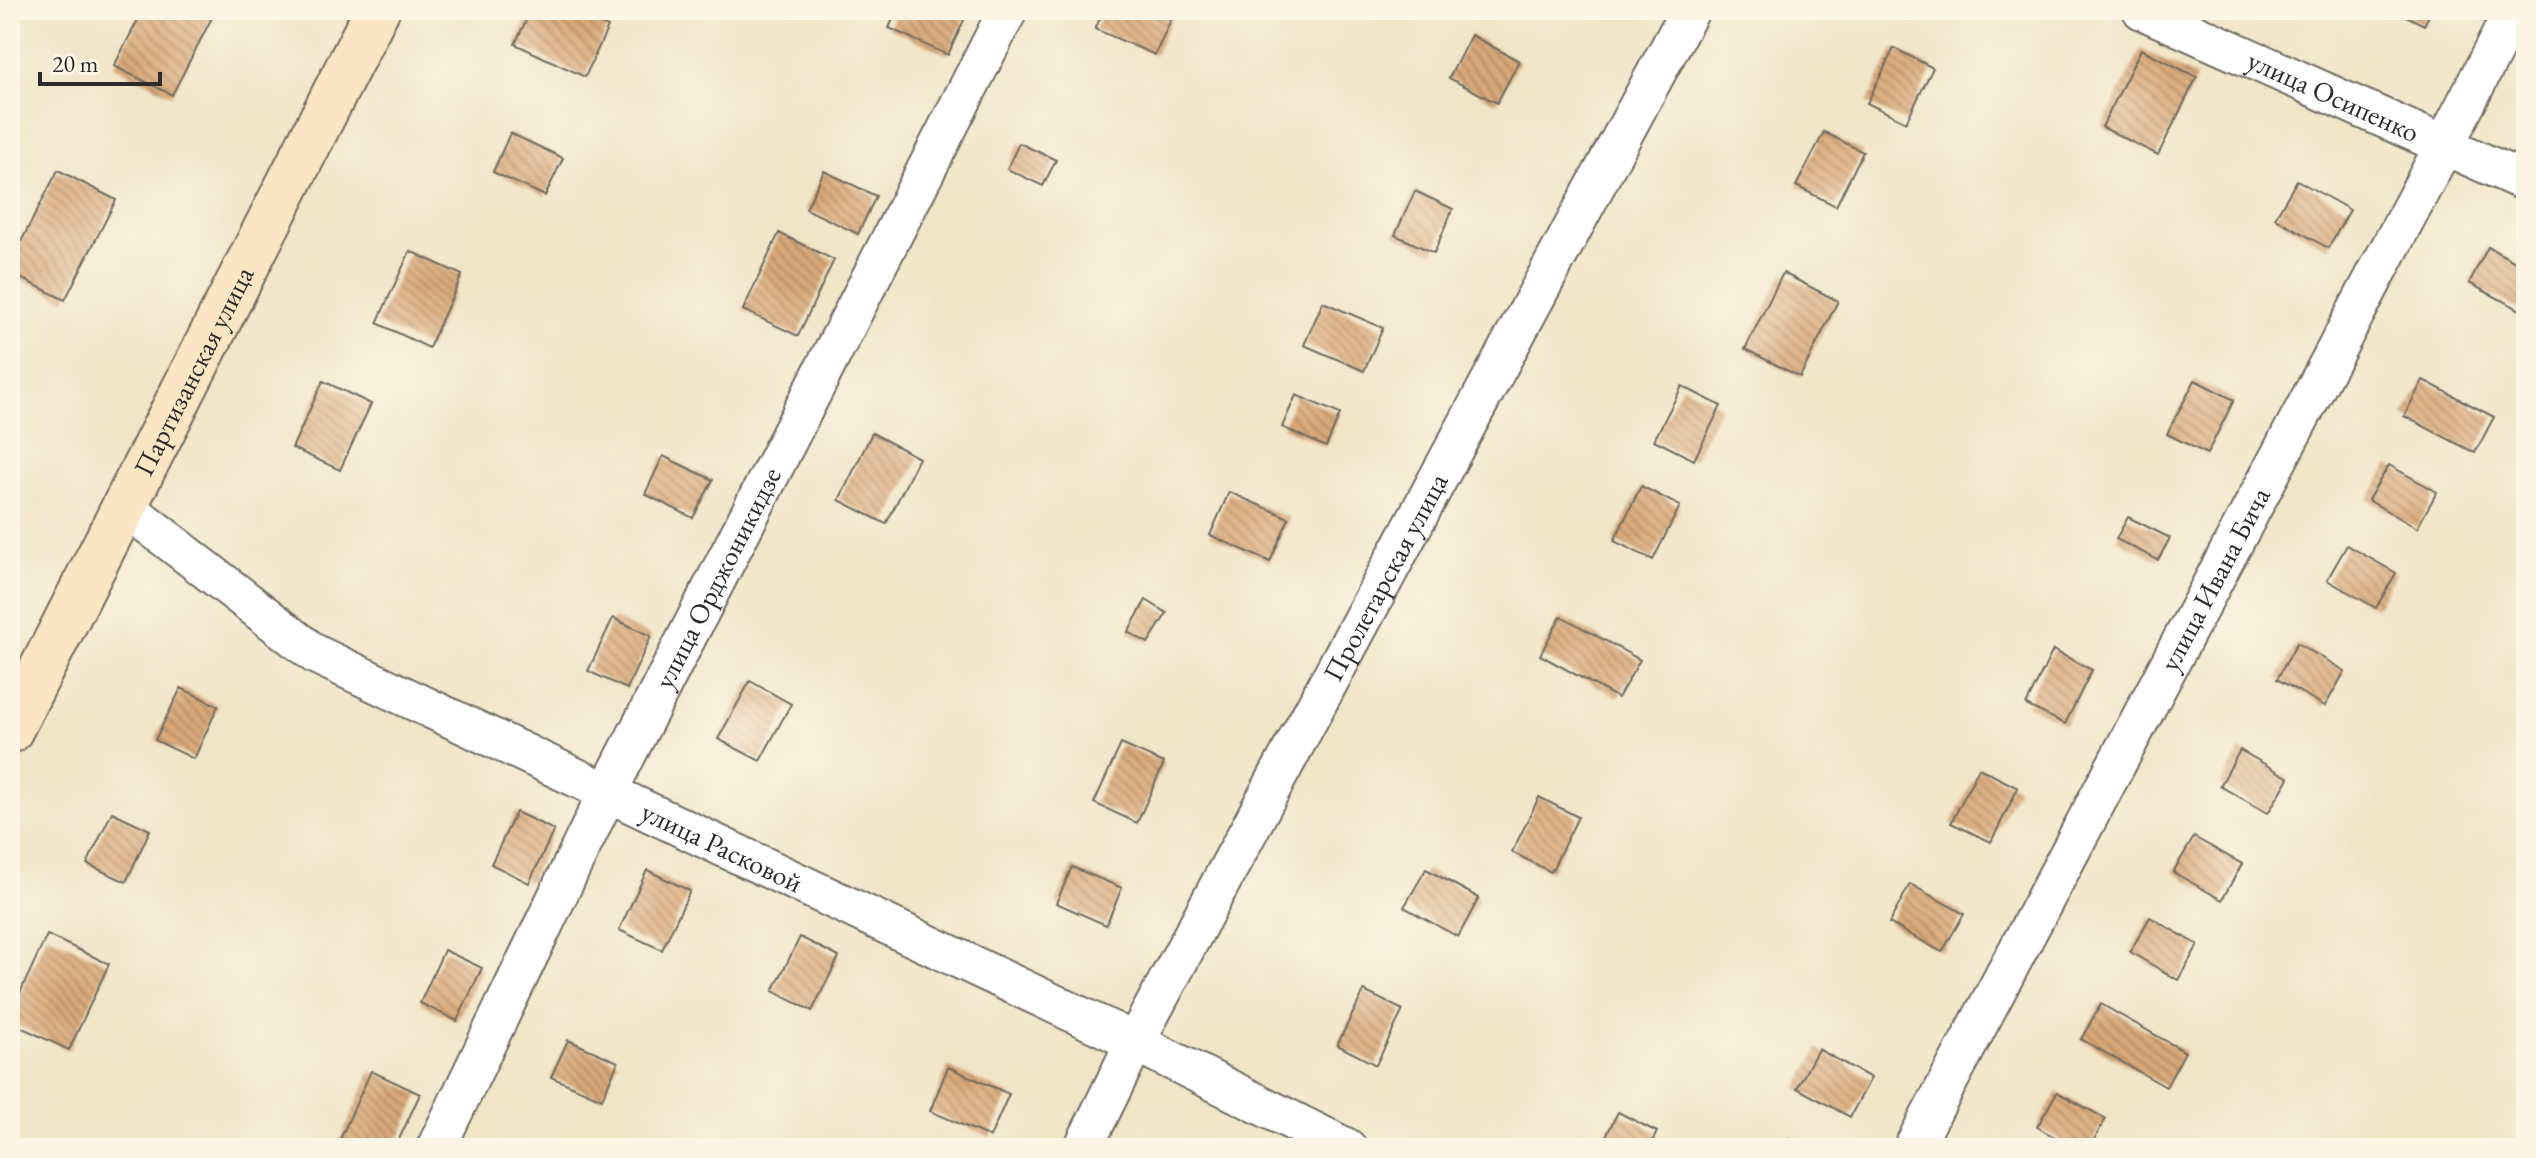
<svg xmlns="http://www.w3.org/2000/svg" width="2536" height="1158" font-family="'EB Garamond',serif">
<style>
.building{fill:url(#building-back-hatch)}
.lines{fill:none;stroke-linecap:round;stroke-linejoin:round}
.street-casing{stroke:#706c62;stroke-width:42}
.secondary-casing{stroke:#706c62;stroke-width:48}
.street{stroke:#fff;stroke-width:38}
.secondary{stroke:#fbe6c4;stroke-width:44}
.labels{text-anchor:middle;stroke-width:8;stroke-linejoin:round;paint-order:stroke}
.street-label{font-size:28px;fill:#2b2b2b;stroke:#fcf5e5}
</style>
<defs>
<pattern id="building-back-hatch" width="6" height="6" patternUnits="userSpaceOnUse" patternTransform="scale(2)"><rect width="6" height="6" fill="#d9a979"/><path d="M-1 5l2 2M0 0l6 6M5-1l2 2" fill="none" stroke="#b08a63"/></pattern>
</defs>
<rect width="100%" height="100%" fill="#fcf5e5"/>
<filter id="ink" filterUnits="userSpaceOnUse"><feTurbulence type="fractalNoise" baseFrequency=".0125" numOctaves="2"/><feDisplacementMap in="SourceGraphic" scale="16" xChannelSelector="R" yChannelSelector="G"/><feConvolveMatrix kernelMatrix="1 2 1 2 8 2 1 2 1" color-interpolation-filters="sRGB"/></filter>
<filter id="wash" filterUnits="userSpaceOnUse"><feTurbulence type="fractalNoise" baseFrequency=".006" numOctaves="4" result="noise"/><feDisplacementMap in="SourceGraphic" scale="32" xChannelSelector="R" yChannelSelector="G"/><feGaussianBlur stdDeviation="1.8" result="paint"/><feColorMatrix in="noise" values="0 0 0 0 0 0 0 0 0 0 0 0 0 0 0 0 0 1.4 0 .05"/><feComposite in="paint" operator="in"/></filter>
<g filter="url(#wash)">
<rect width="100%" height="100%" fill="#f1e5c7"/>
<g id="blocks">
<!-- building -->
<g class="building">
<polygon points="143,10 216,10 172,95 114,66"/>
<polygon points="531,10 573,10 608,27 585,77 515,44"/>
<polygon points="897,10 948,10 965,18 948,55 889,28"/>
<polygon points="1104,10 1171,10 1175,11 1155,55 1095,29"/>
<polygon points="2394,10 2432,10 2424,25"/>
<polygon points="1471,35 1519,61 1497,103 1449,78"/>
<polygon points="1894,48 1933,68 1906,122 1867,103"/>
<polygon points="2141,49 2197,77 2158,155 2102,127"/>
<polygon points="1824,132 1863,152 1836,206 1796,186"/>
<polygon points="510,133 563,158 545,196 493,172"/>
<polygon points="1019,143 1056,160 1043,186 1007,169"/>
<polygon points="58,170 116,200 65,300 10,273 10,263"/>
<polygon points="824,171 876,196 858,234 806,209"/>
<polygon points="2297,180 2350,210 2328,248 2275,218"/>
<polygon points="1415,191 1453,209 1434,253 1395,235"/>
<polygon points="779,233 834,260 798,336 743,310"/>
<polygon points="2488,247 2526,268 2526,313 2469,283"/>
<polygon points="410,251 462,275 429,348 377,323"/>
<polygon points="1783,273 1838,301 1800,377 1745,349"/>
<polygon points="1323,302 1383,328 1364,371 1304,345"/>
<polygon points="2195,380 2234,400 2207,454 2167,434"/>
<polygon points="2423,380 2494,417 2475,453 2404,416"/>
<polygon points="323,381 371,404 340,470 292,448"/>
<polygon points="1682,386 1721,406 1694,460 1654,440"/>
<polygon points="1296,395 1340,414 1326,447 1282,427"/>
<polygon points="872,433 919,458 886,524 839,500"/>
<polygon points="663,456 713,480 693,518 645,494"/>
<polygon points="2389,465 2437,492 2417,528 2368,500"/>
<polygon points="1641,486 1680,506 1653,560 1614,541"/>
<polygon points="1229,492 1289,518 1270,562 1210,535"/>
<polygon points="2128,517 2170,538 2158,560 2116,539"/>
<polygon points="2347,545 2396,573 2376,608 2327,580"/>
<polygon points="1146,600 1167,613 1148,643 1128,632"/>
<polygon points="1561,616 1640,660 1618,698 1540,655"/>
<polygon points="613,618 651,636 627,689 588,671"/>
<polygon points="2297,643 2345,671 2325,706 2277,679"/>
<polygon points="2053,650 2092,670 2065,724 2026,705"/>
<polygon points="750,681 791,704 760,761 718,739"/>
<polygon points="181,688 218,706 194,759 155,740"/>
<polygon points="1121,744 1164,763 1137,823 1094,803"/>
<polygon points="2240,750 2289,778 2268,813 2220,786"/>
<polygon points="1979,768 2018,788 1991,842 1951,823"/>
<polygon points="1539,797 1578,817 1551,872 1512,852"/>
<polygon points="112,812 150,830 126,882 87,864"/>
<polygon points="516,812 554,830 529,883 491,864"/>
<polygon points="2194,837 2242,864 2222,900 2173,872"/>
<polygon points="1072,867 1122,888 1106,925 1056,903"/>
<polygon points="1426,869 1479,898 1458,937 1404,907"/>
<polygon points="647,870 690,891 662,950 619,930"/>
<polygon points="1910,884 1964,914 1942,952 1889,923"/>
<polygon points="2150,917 2198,945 2178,980 2130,952"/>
<polygon points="47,935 109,964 69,1050 10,1022 10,1014"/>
<polygon points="800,937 839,957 812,1011 773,991"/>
<polygon points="444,950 482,968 457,1021 420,1003"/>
<polygon points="1364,991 1403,1010 1376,1065 1337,1045"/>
<polygon points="2101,1004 2185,1052 2166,1087 2081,1039"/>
<polygon points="568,1040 618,1062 602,1099 551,1077"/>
<polygon points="1818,1049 1871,1078 1850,1117 1797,1088"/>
<polygon points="948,1067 1009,1094 990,1137 930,1111"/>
<polygon points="371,1071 420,1094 395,1148 336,1148"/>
<polygon points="2057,1092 2106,1119 2089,1148 2074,1148 2037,1127"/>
<polygon points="1618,1112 1657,1132 1649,1148 1600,1148"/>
<polygon points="1789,1139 1806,1148 1785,1148"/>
</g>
</g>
</g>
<g filter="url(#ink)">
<use href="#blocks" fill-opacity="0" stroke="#706c62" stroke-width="2"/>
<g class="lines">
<!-- street casing -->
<g class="street-casing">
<g id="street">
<path id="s1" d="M2142 10 2526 182"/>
<path id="s2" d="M124 506 315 654 1135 1042 1347 1148"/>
<path id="s3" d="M436 1148 608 791 1008 10"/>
<path id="s4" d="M1083 1148 1135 1042 1690 10"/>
<path id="s5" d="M1913 1148 2445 144 2514 10"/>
</g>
</g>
<!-- secondary casing -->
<g class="secondary-casing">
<g id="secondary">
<path id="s6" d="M10 731 377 10"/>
</g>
</g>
<!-- street -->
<use href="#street" class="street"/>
<!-- secondary -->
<use href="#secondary" class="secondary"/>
</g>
</g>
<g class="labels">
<!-- street labels -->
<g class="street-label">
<text dy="10" stroke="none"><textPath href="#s1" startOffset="210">улица Осипенко</textPath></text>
<text dy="10" stroke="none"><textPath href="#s6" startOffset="404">Партизанская улица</textPath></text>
<text dy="10" stroke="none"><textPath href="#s3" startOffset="636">улица Орджоникидзе</textPath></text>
<text dy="10" stroke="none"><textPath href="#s4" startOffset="646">Пролетарская улица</textPath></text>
<text dy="10" stroke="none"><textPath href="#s5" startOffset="644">улица Ивана Бича</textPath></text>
<text dy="10" stroke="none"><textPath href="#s2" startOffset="692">улица Расковой</textPath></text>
</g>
</g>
<!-- margin -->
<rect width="2536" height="1158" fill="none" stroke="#fcf5e5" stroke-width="40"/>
<!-- scale -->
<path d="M40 72v12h120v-12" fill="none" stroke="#2b2b2b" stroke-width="4"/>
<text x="52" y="72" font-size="24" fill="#2b2b2b" stroke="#fcf5e5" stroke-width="6" paint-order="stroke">20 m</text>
</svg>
